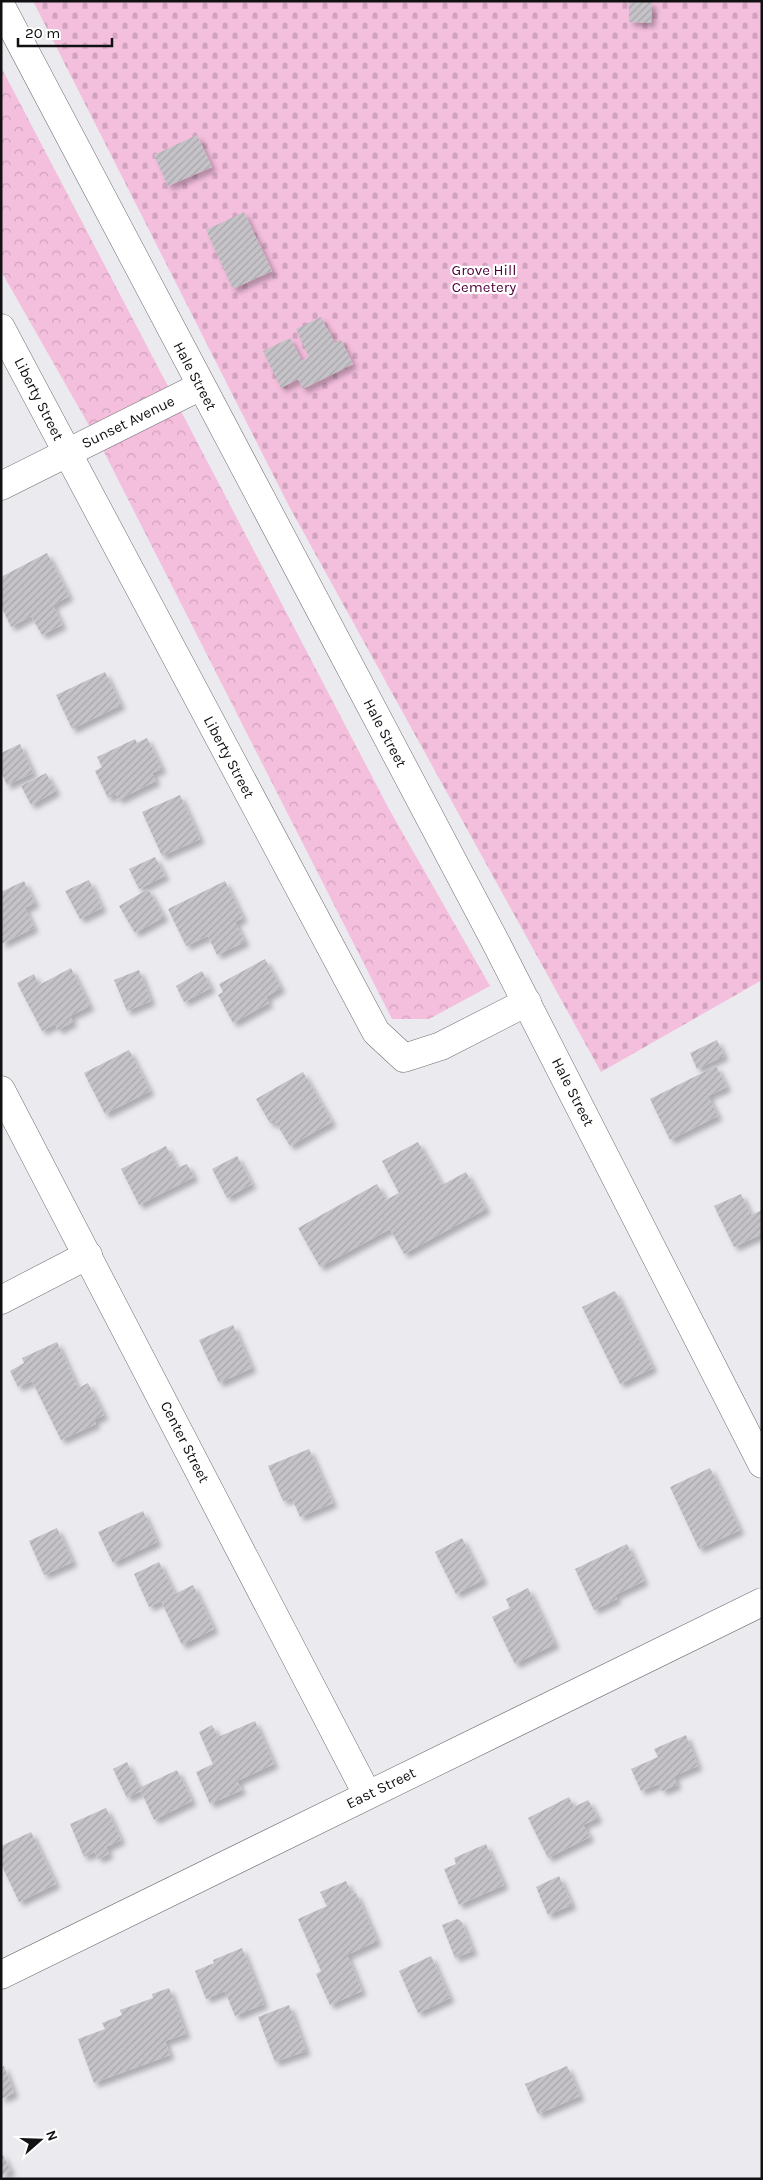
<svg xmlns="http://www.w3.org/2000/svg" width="763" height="2180" font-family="Karla,sans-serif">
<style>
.forest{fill:url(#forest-crowns)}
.cemetery{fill:url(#cemetery-stones)}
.building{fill:url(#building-hatch);filter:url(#shadow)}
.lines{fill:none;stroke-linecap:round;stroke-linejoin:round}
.minor-casing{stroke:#6f6f74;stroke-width:29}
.tertiary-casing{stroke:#6f6f74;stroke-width:29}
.minor{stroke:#fff;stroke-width:28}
.tertiary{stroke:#fff;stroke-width:28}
.labels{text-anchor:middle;stroke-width:4.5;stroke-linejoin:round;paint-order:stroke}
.park-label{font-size:15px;fill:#51003b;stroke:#fff}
.street-label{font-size:15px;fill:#111113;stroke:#fff}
</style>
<defs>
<pattern id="forest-crowns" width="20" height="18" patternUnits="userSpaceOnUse" patternTransform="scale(1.25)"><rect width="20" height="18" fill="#f4bedd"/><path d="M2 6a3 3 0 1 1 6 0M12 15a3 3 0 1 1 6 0" fill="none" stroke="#d0a2bd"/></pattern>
<pattern id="cemetery-stones" width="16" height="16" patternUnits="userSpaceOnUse" patternTransform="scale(1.25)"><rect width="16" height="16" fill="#f4bedd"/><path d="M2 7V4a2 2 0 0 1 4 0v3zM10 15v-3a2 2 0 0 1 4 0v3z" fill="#d0a2bd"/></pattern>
<pattern id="building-hatch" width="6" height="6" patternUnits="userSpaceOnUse" patternTransform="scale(1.25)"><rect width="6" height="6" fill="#c6c3c8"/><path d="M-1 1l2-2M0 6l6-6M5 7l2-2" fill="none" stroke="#a9a6ab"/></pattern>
<filter id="shadow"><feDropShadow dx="4.5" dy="4.5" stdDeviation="2.5" flood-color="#0004"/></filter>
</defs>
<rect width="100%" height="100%" fill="#eaeaef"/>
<!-- forest -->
<polygon class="forest" points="1,67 389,809 490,986 429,1019 392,1019 103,450 1,271"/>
<!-- cemetery -->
<polygon class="cemetery" points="33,1 762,1 762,980 601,1072 289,506"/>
<!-- building -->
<g class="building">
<polygon points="629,1 652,2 651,23 629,22"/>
<polygon points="197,135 212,167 168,186 154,155"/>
<polygon points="244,212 272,271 233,289 206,230"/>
<polygon points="321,317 335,343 341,340 353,364 303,389 298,379 281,388 263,351 290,338 302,361 309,357 296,329"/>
<polygon points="47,553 69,596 53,605 62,625 42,635 31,616 11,627 1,606 1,577"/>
<polygon points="105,672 121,705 72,729 56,695"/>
<polygon points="147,738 162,769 152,773 156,781 118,800 116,794 108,798 95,771 102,767 97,757 135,739 137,743"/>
<polygon points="20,744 33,773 7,785 1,772 1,753"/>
<polygon points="46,773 56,791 31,805 21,786"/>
<polygon points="180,795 200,839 162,856 142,812"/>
<polygon points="155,857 165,876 139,889 129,869"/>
<polygon points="89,880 102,908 80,919 65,891"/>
<polygon points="24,881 35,903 25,908 34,928 1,944 1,892"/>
<polygon points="225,881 243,918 235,922 245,942 217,955 208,936 186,946 168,909"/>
<polygon points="148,889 164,917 135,933 119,906"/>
<polygon points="265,959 281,988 266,997 269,1003 233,1023 218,995 223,992 219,984"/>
<polygon points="71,968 90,1006 70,1016 73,1022 58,1030 55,1024 42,1031 17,983 34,974 39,985"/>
<polygon points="139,970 151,1001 127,1011 114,980"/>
<polygon points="202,971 211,988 184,1002 176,986"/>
<polygon points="717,1040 724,1056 697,1069 690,1053"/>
<polygon points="129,1050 150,1091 105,1114 84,1073"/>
<polygon points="716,1066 727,1087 708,1096 718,1116 670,1140 650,1099"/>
<polygon points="303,1072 332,1122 290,1146 276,1123 270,1123 256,1099"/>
<polygon points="418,1142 442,1185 466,1172 486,1209 404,1254 390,1229 320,1267 298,1228 377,1184 386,1200 399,1193 382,1161"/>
<polygon points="166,1146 177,1168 187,1164 194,1177 139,1205 121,1169"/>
<polygon points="237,1156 252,1184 227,1198 212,1169"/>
<polygon points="741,1194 751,1215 762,1210 762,1234 734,1247 714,1206"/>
<polygon points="615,1291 653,1368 620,1384 582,1307"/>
<polygon points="233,1325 252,1368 219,1383 199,1340"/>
<polygon points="57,1342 78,1388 88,1383 104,1415 94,1420 96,1424 61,1440 32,1381 18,1387 10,1371 24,1363 22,1358"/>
<polygon points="309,1449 333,1503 300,1517 292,1498 283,1501 268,1466"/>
<polygon points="710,1468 740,1530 699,1549 670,1487"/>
<polygon points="143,1511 157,1542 113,1563 98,1532"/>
<polygon points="57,1528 73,1562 44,1575 29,1541"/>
<polygon points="462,1538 483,1580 456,1594 435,1552"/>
<polygon points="627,1544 644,1581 615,1595 617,1599 594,1610 575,1569"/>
<polygon points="159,1562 175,1594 193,1585 214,1629 182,1645 161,1601 149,1607 134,1574"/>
<polygon points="528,1588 555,1644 515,1664 492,1617 510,1608 506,1599"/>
<polygon points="255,1721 274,1764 237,1781 242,1790 210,1804 196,1772 213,1764 199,1732 212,1725 218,1737"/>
<polygon points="686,1735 698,1766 674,1776 677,1785 662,1791 659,1784 641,1791 631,1769 658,1757 654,1749"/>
<polygon points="127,1762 139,1788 177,1770 192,1801 154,1820 141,1791 127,1798 113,1769"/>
<polygon points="569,1797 574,1807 588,1800 598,1818 583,1825 590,1837 548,1858 528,1818"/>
<polygon points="106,1808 121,1840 106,1847 109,1854 98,1859 95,1852 84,1857 70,1824"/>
<polygon points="31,1832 56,1884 19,1902 1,1864 1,1846"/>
<polygon points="486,1844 504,1885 459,1905 444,1869 456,1864 454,1858"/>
<polygon points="559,1876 572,1905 548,1915 536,1887"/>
<polygon points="346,1881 353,1895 356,1893 377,1941 347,1955 362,1991 330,2005 316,1974 321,1971 298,1919 327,1906 320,1892"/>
<polygon points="457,1919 461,1921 473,1951 455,1958 442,1925"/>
<polygon points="242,1948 264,2004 235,2016 225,1991 206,1999 195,1971 214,1963 213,1960"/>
<polygon points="431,1956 450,1998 418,2013 399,1971"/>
<polygon points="169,1988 186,2034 165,2041 170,2055 94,2083 78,2039 105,2029 102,2023 122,2015 120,2010 153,1998 152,1994"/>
<polygon points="289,2005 306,2051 275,2062 258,2017"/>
<polygon points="4,2066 14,2093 1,2099 1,2067"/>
<polygon points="567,2066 580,2096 538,2114 525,2084"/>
<polygon points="1,2151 11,2171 1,2176"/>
</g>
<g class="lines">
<!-- minor casing -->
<g class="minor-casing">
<g id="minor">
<polyline points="1,6 495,941 762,1464"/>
<polyline points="1,328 376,1032 404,1058 441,1046 527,1002"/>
<polyline points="1,486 201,386"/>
<polyline points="1,1090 367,1794"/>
<polyline points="1,1300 88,1255"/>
</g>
</g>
<!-- tertiary casing -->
<g class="tertiary-casing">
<polyline id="tertiary" points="1,1975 762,1602"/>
</g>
<!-- minor -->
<use href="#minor" class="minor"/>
<!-- tertiary -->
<use href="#tertiary" class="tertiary"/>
</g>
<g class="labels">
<!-- park labels -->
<g class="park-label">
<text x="484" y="275">Grove Hill<tspan x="484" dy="17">Cemetery</tspan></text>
</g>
<!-- street labels -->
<g class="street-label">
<text transform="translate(195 376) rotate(62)" y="5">Hale Street</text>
<text transform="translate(39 399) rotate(63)" y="5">Liberty Street</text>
<text transform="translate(128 422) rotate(-26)" y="5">Sunset Avenue</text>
<text transform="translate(385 733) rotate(62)" y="5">Hale Street</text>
<text transform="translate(229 757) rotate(62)" y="5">Liberty Street</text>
<text transform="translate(573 1092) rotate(63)" y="5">Hale Street</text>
<text transform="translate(185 1442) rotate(63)" y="5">Center Street</text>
<text transform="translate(381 1788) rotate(-26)" y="5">East Street</text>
</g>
</g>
<!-- border -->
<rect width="763" height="2180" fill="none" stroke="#111113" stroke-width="5"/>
<!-- north arrow -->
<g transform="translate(40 2140) rotate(70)" stroke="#ffffff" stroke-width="4" paint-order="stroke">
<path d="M0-4L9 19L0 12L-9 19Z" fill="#111113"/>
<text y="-8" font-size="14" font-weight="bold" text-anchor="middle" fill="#111113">N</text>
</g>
<!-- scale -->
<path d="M18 38v8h94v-8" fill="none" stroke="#111113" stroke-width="2.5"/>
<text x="25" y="38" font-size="15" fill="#111113" stroke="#ffffff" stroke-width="4" paint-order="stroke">20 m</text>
</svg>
